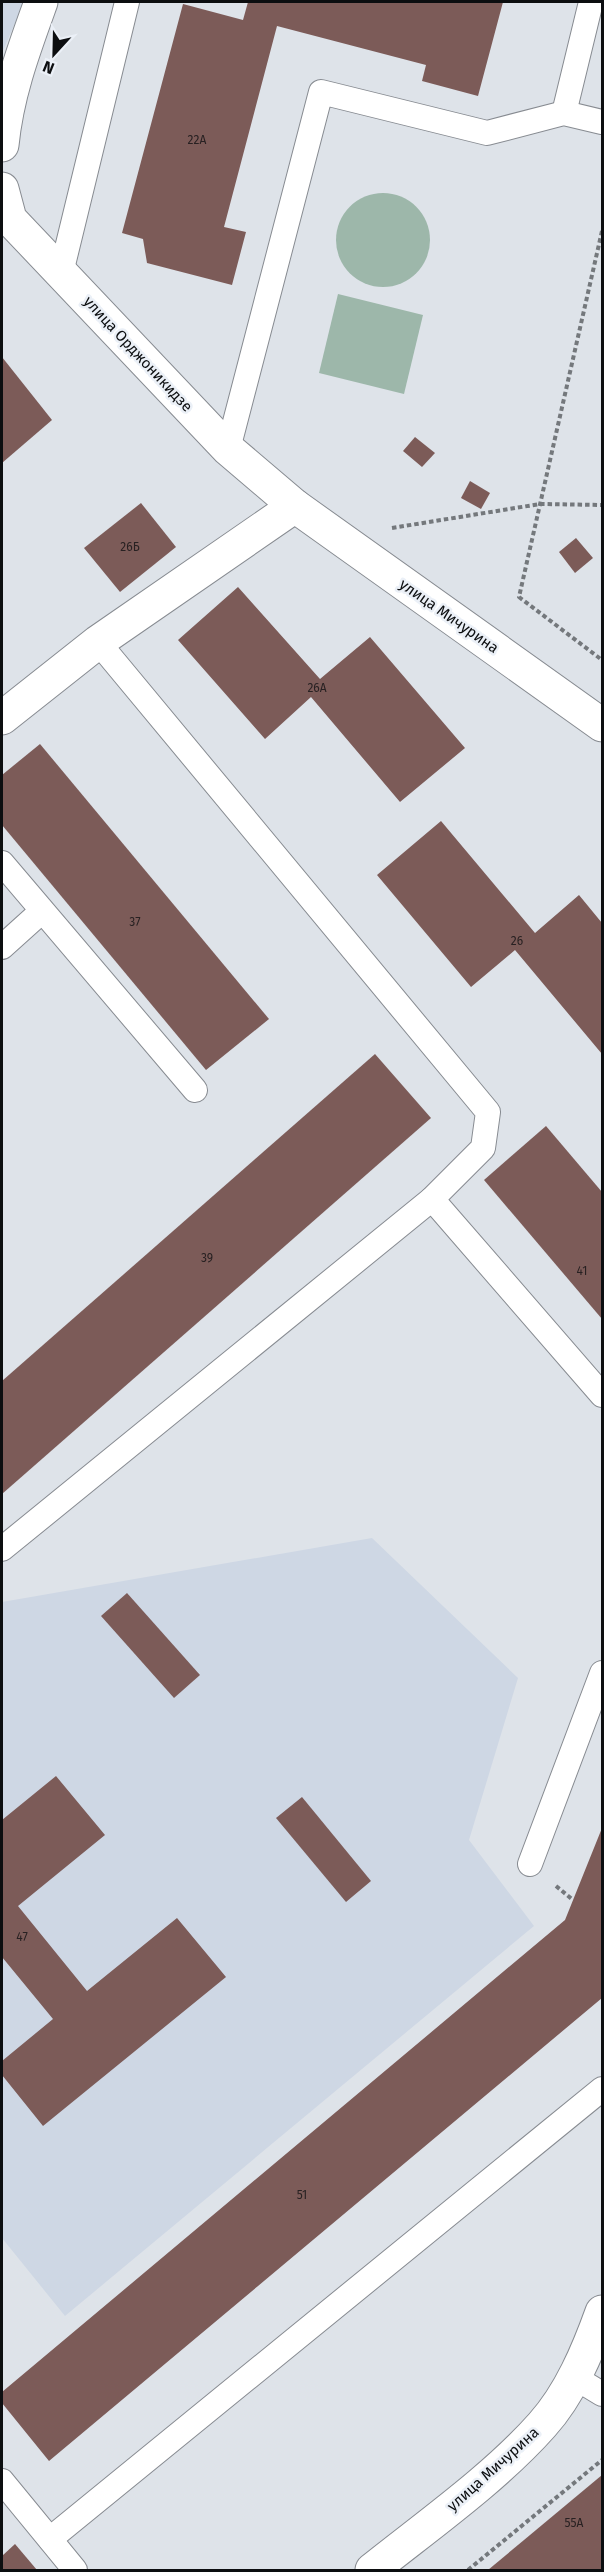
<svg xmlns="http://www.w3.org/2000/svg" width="604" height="2572" font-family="'Fira Sans',sans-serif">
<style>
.built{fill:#ced7e4}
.green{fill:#9db7aa}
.building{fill:#7c5b58}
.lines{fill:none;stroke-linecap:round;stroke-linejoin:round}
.lane-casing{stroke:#878b91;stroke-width:26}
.street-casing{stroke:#878b91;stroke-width:35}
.path{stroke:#74787c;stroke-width:4;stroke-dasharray:4.5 3;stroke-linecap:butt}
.lane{stroke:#fff;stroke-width:24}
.street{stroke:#fff;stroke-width:33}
.labels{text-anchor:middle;stroke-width:5;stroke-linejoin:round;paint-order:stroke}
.number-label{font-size:12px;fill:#282122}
.street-label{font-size:15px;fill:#0c0e10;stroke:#ebf0f7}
</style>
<rect width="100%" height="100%" fill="#dee3e9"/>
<!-- built -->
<g class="built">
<polygon points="2,2 24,2 2,53"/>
<polygon points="372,1538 518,1678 469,1840 534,1926 65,2316 2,2238 2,1602"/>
</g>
<!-- green -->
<g class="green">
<circle cx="383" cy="240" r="47"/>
<polygon points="338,294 423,315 404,394 319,373"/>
</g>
<!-- building -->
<g class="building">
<polygon points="248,2 503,2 478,96 422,81 426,65 277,26 224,227 246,232 232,285 147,263 143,239 122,233 183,4 243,20"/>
<polygon points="2,357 52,420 2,463"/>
<polygon points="415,437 435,453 422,467 403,451"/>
<polygon points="470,481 490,493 481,509 461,498"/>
<polygon points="141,503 176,547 120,592 84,548"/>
<polygon points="576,538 593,558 575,573 559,552"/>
<polygon points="238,587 320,679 370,637 465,748 400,802 311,697 265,739 178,640"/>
<polygon points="40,744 269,1019 206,1070 2,825 2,775"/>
<polygon points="441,821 535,933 579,895 602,923 602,1054 515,950 471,987 377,875"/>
<polygon points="375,1054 431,1118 2,1494 2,1381"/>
<polygon points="546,1126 602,1192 602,1319 484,1180"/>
<polygon points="127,1593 200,1675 174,1698 101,1616"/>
<polygon points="56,1776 105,1835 18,1906 87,1991 177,1918 226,1977 43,2126 2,2075 2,2061 53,2019 2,1957 2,1820"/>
<polygon points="302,1797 371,1881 346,1902 276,1818"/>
<polygon points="602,1828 602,1998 49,2461 2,2403 2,2392 565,1920"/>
<polygon points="602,2475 602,2570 488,2570"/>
<polygon points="15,2544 37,2570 2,2570 2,2556"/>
</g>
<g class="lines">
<!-- lane casing -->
<g class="lane-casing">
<g id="lane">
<polyline points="564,113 591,2"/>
<polyline points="61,273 127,2"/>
<polyline points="228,449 321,92 487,133 564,113 602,122"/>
<polyline points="98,642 488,1112 483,1148 432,1199"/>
<polyline points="2,863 195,1090"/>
<polyline points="2,947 42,911"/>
<polyline points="2,1549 432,1199 602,1395"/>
<polyline points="530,1864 602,1673"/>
<polyline points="574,2377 602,2394"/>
<polyline points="2,2481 75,2570"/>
<polyline points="50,2539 602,2089"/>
</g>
</g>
<!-- street casing -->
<g class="street-casing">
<g id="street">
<path d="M2 145C7 94 24 49 41 2"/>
<polyline points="2,189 10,219 228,449 295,506 602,725"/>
<polyline points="2,718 98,642 295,506"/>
<path d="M372 2570C427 2526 495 2478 542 2425 570 2394 588 2351 602 2312"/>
</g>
</g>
<!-- path -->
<g class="path">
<polyline points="602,231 519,597 602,660"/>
<polyline points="392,528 540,504 602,505"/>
<polyline points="556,1886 573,1900"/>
<polyline points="468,2570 602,2460"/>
</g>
<!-- lane -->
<use href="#lane" class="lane"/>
<!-- street -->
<use href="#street" class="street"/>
</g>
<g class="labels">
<!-- number labels -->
<g class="number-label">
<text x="197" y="144">22А</text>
<text x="130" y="551">26Б</text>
<text x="317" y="692">26А</text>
<text x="135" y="926">37</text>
<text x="517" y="945">26</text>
<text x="207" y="1262">39</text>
<text x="582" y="1275">41</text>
<text x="22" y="1941">47</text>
<text x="302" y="2199">51</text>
<text x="574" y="2527">55А</text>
</g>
<!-- street labels -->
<g class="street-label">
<text transform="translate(138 354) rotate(47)" y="5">улица Орджоникидзе</text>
<text transform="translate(449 616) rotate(35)" y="5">улица Мичурина</text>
<text transform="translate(493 2469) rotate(-42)" y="5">улица Мичурина</text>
</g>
</g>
<!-- border -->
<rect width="604" height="2572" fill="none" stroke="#0c0e10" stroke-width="6"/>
<!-- north arrow -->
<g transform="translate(54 54) rotate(202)" stroke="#ebf0f7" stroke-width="4.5" paint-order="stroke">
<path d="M0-4.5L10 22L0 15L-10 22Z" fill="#0c0e10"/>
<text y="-9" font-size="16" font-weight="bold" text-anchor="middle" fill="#0c0e10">N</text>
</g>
</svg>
